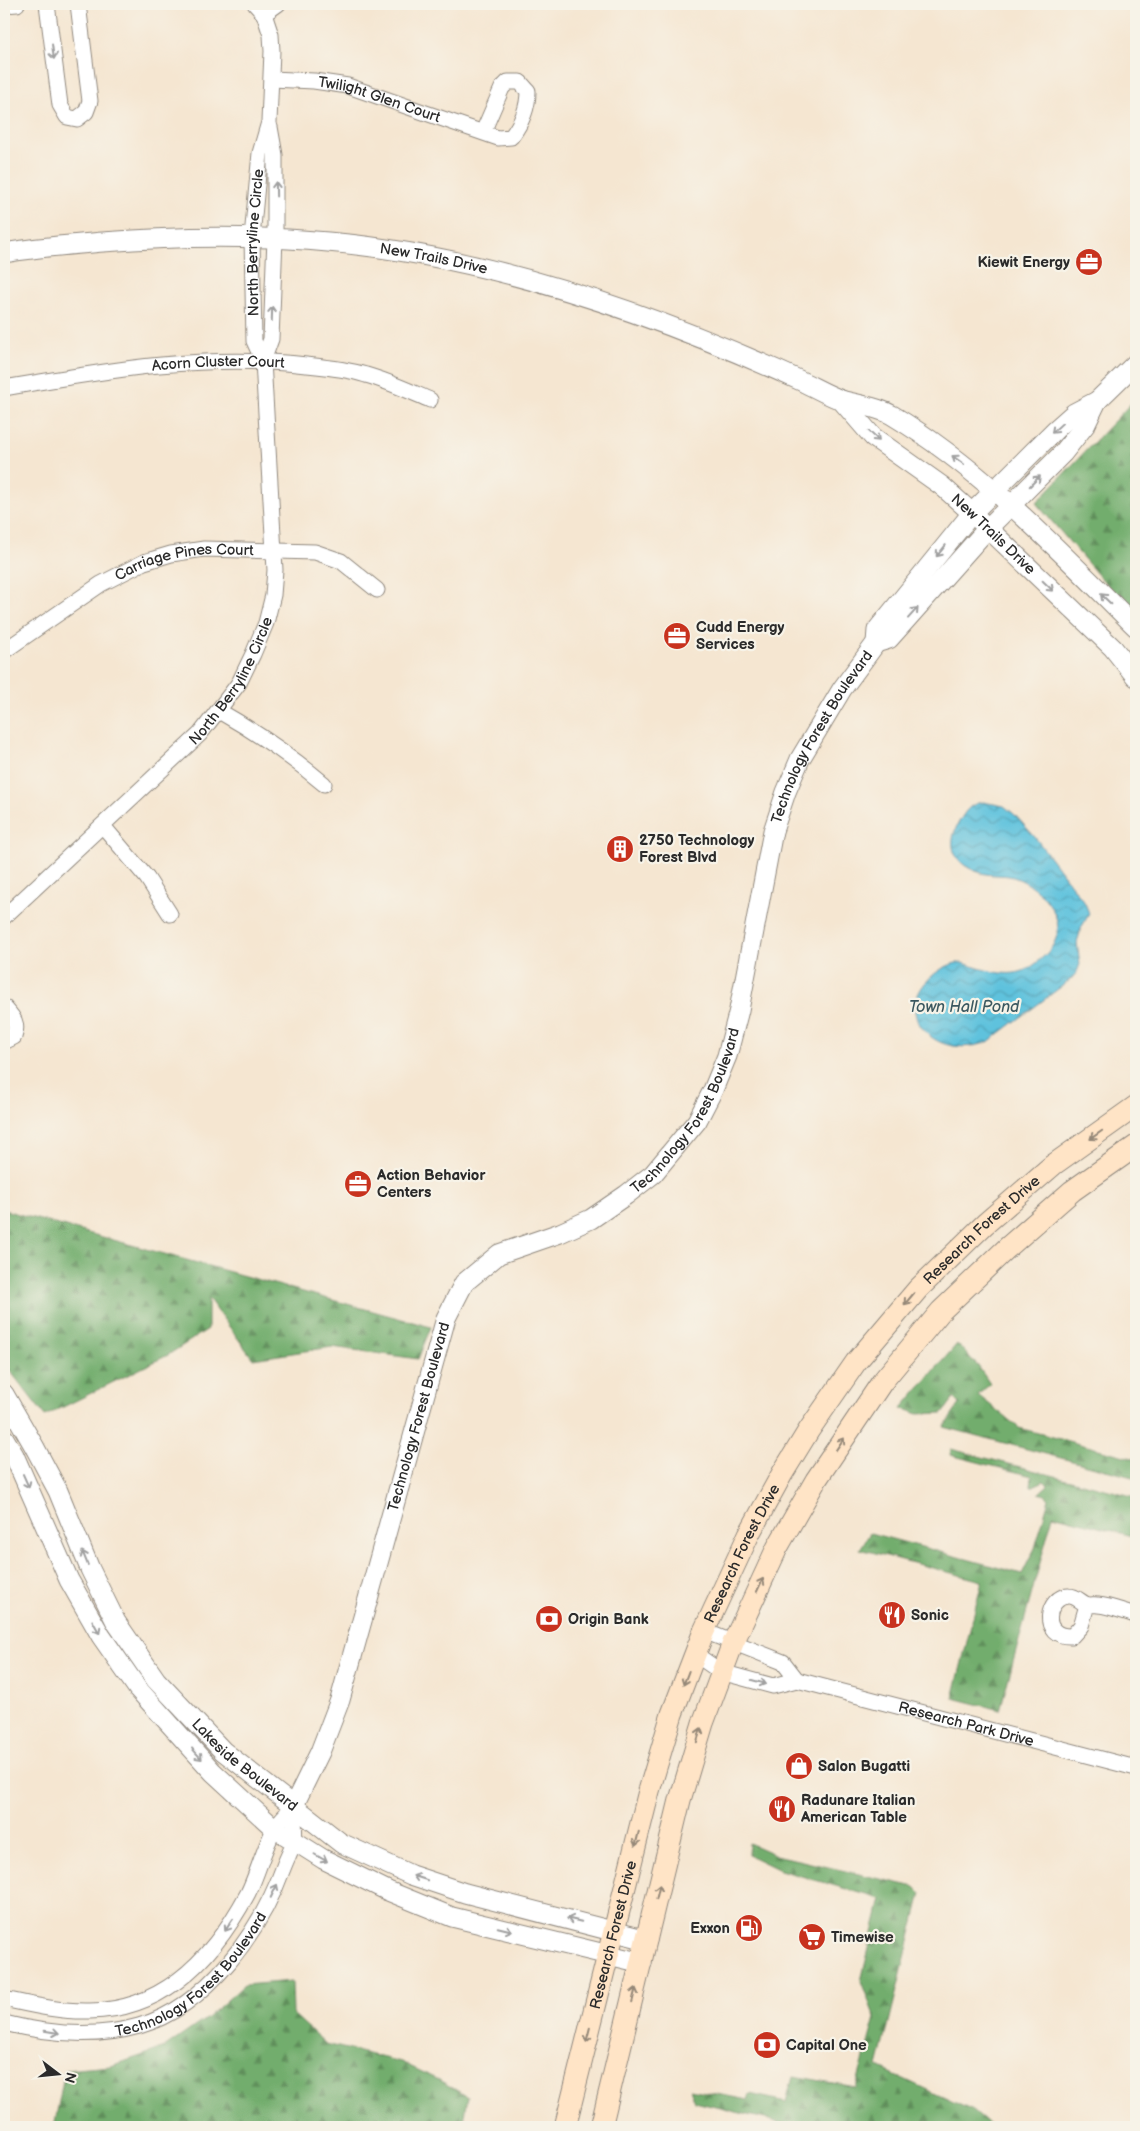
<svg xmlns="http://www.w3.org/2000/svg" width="1140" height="2131" font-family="'Balsamiq Sans',sans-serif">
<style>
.forest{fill:url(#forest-firs);stroke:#4e6c4c}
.water{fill:url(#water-waves);stroke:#457684}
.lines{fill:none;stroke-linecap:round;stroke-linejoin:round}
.minor-casing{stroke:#90887e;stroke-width:17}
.tertiary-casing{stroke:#90887e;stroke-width:21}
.secondary-casing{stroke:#90887e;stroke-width:23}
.minor{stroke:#fff;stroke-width:15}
.tertiary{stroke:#fff;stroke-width:19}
.secondary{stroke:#ffe4c6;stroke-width:21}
.oneway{stroke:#a0a0a0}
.oneway2{stroke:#958878}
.labels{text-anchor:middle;stroke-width:4.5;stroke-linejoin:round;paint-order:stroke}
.street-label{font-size:15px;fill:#2b2b2b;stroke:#f7f3e8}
.poi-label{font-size:15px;font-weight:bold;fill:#2b2b2b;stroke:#f7f3e8;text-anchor:start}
.water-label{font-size:16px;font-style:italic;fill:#3b5860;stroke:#f7f3e8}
</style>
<defs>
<pattern id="forest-firs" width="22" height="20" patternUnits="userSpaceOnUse" patternTransform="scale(1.25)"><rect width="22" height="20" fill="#72ad6d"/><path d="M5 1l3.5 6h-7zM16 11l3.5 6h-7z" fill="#5e8d5a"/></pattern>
<pattern id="water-waves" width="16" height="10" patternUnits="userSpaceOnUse" patternTransform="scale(1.25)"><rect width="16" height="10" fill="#5fc2dd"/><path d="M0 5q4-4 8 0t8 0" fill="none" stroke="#4f9eb3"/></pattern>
</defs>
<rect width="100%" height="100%" fill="#f7f3e8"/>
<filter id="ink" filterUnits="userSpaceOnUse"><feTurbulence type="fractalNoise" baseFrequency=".02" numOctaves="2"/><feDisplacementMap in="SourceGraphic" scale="10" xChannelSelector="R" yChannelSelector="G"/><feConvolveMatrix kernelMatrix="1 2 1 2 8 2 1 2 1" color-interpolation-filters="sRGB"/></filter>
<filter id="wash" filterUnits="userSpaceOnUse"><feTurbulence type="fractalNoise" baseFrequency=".0096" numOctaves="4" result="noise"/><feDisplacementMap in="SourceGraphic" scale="20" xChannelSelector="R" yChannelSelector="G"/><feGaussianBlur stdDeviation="1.12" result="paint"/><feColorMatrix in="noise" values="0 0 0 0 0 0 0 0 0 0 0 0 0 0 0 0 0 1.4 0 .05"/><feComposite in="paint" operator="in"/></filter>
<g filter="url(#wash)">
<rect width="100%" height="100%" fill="#f5e6d1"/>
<!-- forest -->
<g class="forest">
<polygon points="1136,398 1136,619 1036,503"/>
<polygon points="4,1210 431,1327 418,1359 332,1347 253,1359 208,1298 208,1329 168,1355 45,1416 4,1363"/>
<polygon points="957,1344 978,1366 990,1384 978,1395 1019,1428 1136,1459 1136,1478 944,1427 960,1404 954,1398 943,1413 918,1414 902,1408"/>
<polygon points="951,1449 1136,1497 1136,1537 1053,1515 1000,1710 953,1698 982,1581 860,1549 870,1533 1022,1574 1035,1548 1049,1499 1045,1495 1039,1493 1048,1485 1044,1481 1031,1487 1032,1476 950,1455"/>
<polygon points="749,1843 776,1855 915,1887 921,1893 878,2067 973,2111 992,2127 798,2127 695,2102 690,2089 748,2100 750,2094 786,2102 793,2076 856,2087 875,2018 861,1981 881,1899 780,1870 749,1855"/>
<polygon points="292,1981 293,2014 326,2044 401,2062 439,2080 468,2097 463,2127 54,2127 65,2070 111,2066 164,2048 207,2018 244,1985"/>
</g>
<!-- water -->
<path class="water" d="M983 802 1004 806 1014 814 1034 836 1085 903 1089 914 1081 928 1077 943 1080 964 1077 972 1070 980 988 1042C964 1051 935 1048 920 1025 903 1000 931 969 956 963 962 962 969 965 975 967 996 973 1017 979 1035 964 1043 957 1051 951 1055 941 1067 916 1039 886 1016 878 1006 874 996 876 986 874 957 868 944 849 959 822 966 810 970 804 983 802Z"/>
</g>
<g filter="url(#ink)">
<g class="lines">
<!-- minor casing -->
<g class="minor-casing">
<g id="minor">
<polyline points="47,4 60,105 67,117 77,119 86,112 90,101 78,4"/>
<polyline points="4,5 17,4"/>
<polyline points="264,14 278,4"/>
<path id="s1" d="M272 79 314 81 348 86 498 138 511 137C521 124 528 108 528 91L520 82H508L502 88 483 132"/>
<polyline points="263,361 271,339 275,238 275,155 270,127"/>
<path id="s2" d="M4 388C104 371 204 353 306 365 326 367 347 369 366 375 388 381 409 391 430 400"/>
<path id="s3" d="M4 651 101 584 144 562 171 554 204 549 315 552 341 561 377 590"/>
<path d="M219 711C256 732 291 756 324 784"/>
<polyline points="103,826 147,878 170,914"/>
<path id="s4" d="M4 917 200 734 239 683 253 654 266 623 273 595 275 570 263 361 254 341 252 237 260 153 269 122 272 51 271 35 264 14 255 4"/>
<path d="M4 1007C13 1017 19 1023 14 1037L4 1042"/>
<path d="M1087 1605 1081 1626 1072 1636C1038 1638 1047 1595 1069 1596 1077 1596 1080 1602 1086 1604 1090 1606 1094 1604 1098 1605 1111 1606 1124 1612 1136 1615"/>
<polyline points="704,1631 783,1662 797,1680"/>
<path id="s5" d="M695 1654 721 1672 773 1686 797 1680 1136 1768"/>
<path d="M4 1999C32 2005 61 2012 90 2011 165 2010 215 1955 248 1893 258 1873 263 1850 274 1830 278 1821 287 1814 293 1807"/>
<path id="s6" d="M4 2023C48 2034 94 2039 139 2026 208 2006 261 1930 284 1866 287 1858 292 1849 294 1841 296 1830 293 1817 293 1807"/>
</g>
</g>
<!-- tertiary casing -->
<g class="tertiary-casing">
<g id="tertiary">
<path id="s7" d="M4 253C37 247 70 245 103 242 178 236 253 235 328 242 487 256 654 314 799 380 814 387 829 396 844 401 859 405 878 407 892 415 985 471 1060 552 1136 627"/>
<path id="s8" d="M841 400 873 437 942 486 972 513 1113 648 1136 677"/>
<polyline points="876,643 877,630 972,513 1056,429 1074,413 1097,401 1136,363"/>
<path id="s9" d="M4 1394 34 1446 58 1491 90 1569 116 1622 156 1680 223 1751 341 1843 411 1875 465 1893 647 1940"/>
<polyline points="4,1438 14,1455 69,1580 101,1636 138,1689 213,1772 274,1828 323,1859 388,1891 452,1917 642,1963"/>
<path id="s10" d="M293 1807 320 1752 340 1700 446 1318 464 1283 499 1254 560 1233 591 1219 626 1195 653 1174 697 1121 713 1090 727 1056 739 1010 773 831 786 792 800 759 842 689 876 643 889 639 988 528 1063 453 1086 424 1097 401"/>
</g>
</g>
<!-- secondary casing -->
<g class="secondary-casing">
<g id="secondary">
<path id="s11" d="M565 2127 649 1791 672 1714 704 1631 749 1534 782 1474 809 1430 856 1362 918 1289 985 1224 1053 1165 1136 1106"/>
<polyline points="601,2127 680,1800 703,1723 733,1643 777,1548 816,1480 882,1382 941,1311 1007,1248 1072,1191 1136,1146"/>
</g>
</g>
<!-- minor -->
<use href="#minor" class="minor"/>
<!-- tertiary -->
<use href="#tertiary" class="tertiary"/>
<!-- secondary -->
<use href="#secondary" class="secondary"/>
</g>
<!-- one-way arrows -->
<defs><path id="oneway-shaft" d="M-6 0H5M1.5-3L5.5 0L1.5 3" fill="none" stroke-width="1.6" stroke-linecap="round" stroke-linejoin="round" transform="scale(1.25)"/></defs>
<g class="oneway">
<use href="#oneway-shaft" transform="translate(53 52) rotate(83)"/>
<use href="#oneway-shaft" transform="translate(276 189) rotate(-91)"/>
<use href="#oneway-shaft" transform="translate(272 314) rotate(-88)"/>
<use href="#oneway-shaft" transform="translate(1057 428) rotate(137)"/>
<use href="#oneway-shaft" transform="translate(874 436) rotate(43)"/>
<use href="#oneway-shaft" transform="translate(958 460) rotate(-144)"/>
<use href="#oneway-shaft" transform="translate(1035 481) rotate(-45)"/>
<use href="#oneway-shaft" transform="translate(941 551) rotate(129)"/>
<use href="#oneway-shaft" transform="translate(1048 586) rotate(44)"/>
<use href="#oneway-shaft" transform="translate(1106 599) rotate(-136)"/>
<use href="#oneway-shaft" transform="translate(913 613) rotate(-48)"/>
<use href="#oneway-shaft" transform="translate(26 1481) rotate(66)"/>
<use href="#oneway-shaft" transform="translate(85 1558) rotate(-112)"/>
<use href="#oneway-shaft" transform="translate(96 1627) rotate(61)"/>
<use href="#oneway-shaft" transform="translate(759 1682) rotate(15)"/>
<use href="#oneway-shaft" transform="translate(197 1754) rotate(48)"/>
<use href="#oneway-shaft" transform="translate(321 1858) rotate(30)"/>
<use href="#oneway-shaft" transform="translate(420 1878) rotate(-162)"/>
<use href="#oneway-shaft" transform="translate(274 1891) rotate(-64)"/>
<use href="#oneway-shaft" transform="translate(574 1920) rotate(-166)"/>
<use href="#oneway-shaft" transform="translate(229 1925) rotate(124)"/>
<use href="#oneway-shaft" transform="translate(505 1929) rotate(13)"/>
<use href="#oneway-shaft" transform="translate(52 2032) rotate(9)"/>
</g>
<g class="oneway2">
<use href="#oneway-shaft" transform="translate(1096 1135) rotate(145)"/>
<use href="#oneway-shaft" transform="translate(909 1299) rotate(130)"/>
<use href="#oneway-shaft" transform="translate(840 1444) rotate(-56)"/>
<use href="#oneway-shaft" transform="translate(760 1585) rotate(-65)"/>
<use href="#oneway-shaft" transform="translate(686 1678) rotate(111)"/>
<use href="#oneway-shaft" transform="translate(699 1735) rotate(-73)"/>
<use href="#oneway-shaft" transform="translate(637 1839) rotate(104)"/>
<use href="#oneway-shaft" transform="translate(658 1892) rotate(-77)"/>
<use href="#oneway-shaft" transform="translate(634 1995) rotate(-76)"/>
<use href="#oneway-shaft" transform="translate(588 2035) rotate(104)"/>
</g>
</g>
<!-- icons -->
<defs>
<g id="office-disc" transform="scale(1.4375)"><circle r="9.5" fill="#c8321e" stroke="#f7f3e8"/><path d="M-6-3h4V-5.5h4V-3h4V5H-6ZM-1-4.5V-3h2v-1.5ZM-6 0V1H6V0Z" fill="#fff"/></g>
<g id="building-disc" transform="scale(1.4375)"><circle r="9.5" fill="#c8321e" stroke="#f7f3e8"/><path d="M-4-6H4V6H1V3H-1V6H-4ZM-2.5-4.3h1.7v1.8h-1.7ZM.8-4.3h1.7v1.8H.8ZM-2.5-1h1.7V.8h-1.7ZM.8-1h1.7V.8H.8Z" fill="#fff"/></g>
<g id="restaurant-disc" transform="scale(1.4375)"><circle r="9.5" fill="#c8321e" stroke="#f7f3e8"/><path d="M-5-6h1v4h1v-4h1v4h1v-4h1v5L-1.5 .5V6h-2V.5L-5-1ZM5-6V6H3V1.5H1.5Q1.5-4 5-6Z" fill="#fff"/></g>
<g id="bank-disc" transform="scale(1.4375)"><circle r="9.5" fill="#c8321e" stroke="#f7f3e8"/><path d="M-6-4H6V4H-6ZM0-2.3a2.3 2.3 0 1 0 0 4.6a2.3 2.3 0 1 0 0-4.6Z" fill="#fff"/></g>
<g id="shop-disc" transform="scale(1.4375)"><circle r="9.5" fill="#c8321e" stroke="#f7f3e8"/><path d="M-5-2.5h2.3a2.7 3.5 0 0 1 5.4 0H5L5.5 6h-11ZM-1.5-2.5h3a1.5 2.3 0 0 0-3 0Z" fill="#fff"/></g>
<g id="fuel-disc" transform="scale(1.4375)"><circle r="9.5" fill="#c8321e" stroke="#f7f3e8"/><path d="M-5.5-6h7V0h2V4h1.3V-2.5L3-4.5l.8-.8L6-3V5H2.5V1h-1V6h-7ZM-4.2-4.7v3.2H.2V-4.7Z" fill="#fff"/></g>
<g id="supermarket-disc" transform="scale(1.4375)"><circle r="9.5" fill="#c8321e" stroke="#f7f3e8"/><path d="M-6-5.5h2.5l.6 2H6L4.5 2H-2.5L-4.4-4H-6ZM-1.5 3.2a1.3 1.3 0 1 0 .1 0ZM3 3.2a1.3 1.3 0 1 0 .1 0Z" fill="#fff"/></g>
</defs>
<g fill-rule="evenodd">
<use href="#office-disc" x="1089" y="262"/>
<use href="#office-disc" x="677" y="636"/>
<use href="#building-disc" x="620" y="849"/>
<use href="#office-disc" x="358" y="1184"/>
<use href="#restaurant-disc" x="892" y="1615"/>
<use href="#bank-disc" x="549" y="1619"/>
<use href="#shop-disc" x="799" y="1766"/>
<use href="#restaurant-disc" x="782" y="1809"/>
<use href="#fuel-disc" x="749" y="1928"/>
<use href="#supermarket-disc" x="812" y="1937"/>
<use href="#bank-disc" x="767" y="2045"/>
</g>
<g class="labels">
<!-- street labels -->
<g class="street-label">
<text dy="5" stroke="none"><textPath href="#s1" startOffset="110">Twilight Glen Court</textPath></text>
<text dy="5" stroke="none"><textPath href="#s4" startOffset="782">North Berryline Circle</textPath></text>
<text dy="5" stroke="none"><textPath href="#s7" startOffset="432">New Trails Drive</textPath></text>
<text dy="5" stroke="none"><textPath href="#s2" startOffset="216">Acorn Cluster Court</textPath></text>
<text dy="5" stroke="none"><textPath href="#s8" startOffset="204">New Trails Drive</textPath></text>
<text dy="5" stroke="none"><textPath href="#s3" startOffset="206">Carriage Pines Court</textPath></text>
<text dy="5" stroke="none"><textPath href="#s4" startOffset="330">North Berryline Circle</textPath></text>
<text dy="5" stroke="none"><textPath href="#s10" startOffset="1250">Technology Forest Boulevard</textPath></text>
<text dy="5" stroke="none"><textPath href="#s10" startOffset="845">Technology Forest Boulevard</textPath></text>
<text dy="5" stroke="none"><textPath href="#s11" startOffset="1008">Research Forest Drive</textPath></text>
<text dy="5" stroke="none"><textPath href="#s10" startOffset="411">Technology Forest Boulevard</textPath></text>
<text dy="5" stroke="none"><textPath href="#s11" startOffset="602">Research Forest Drive</textPath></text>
<text dy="5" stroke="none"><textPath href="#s5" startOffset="285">Research Park Drive</textPath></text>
<text dy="5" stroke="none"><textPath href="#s9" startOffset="448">Lakeside Boulevard</textPath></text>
<text dy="5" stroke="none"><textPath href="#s11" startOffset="198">Research Forest Drive</textPath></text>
<text dy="5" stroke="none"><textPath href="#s6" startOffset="210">Technology Forest Boulevard</textPath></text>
</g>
<!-- poi labels -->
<g class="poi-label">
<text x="1070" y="267" text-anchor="end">Kiewit Energy</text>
<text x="696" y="632">Cudd Energy<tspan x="696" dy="17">Services</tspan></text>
<text x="639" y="845">2750 Technology<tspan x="639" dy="17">Forest Blvd</tspan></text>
<text x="377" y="1180">Action Behavior<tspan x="377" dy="17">Centers</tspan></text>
<text x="911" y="1620">Sonic</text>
<text x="568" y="1624">Origin Bank</text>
<text x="818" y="1771">Salon Bugatti</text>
<text x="801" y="1805">Radunare Italian<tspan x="801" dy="17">American Table</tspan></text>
<text x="730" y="1933" text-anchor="end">Exxon</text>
<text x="831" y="1942">Timewise</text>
<text x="786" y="2050">Capital One</text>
</g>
<!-- water labels -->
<g class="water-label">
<text x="964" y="1012">Town Hall Pond</text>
</g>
</g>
<!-- margin -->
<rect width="1140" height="2131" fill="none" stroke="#f7f3e8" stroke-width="20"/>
<!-- north arrow -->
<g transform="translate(58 2074) rotate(106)" stroke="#f7f3e8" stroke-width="4" paint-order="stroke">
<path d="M0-4L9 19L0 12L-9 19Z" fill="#2b2b2b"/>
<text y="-8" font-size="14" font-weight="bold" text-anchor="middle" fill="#2b2b2b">N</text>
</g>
</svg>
